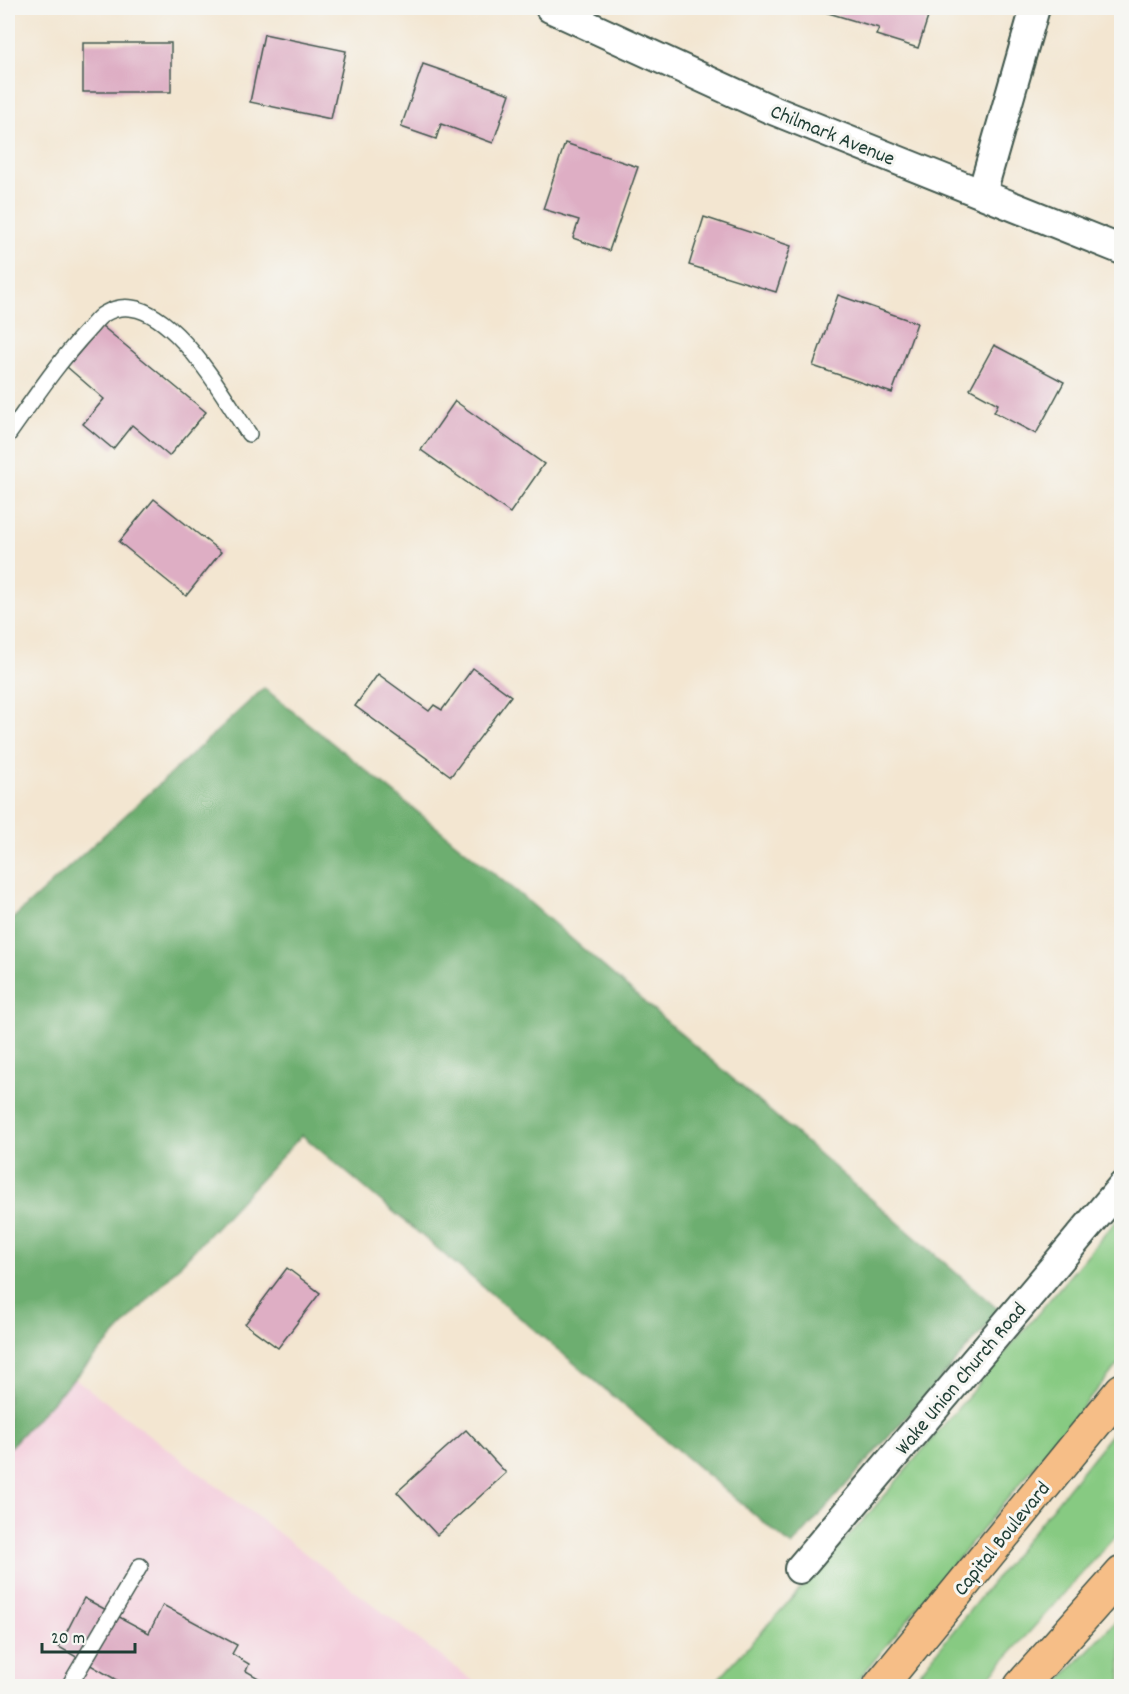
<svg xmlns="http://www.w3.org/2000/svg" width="1129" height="1694" font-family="Dekko,sans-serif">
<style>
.built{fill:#f4cfdd}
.green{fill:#87ca82;stroke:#53845b;stroke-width:1.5}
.forest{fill:#6dae70;stroke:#467652;stroke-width:1.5}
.building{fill:#deaec4}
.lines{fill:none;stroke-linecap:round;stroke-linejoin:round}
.service-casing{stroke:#3f564c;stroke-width:18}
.minor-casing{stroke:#3f564c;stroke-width:32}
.trunk-casing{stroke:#3f564c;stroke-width:36}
.service{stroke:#fff;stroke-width:15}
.minor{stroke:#fff;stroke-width:28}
.trunk{stroke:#f6be87;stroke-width:33}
.labels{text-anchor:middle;stroke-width:6;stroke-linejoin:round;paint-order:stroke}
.street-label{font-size:21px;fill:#1f3d34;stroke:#f6f6f2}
</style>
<rect width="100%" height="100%" fill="#f6f6f2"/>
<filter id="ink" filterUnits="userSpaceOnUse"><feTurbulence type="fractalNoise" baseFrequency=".0167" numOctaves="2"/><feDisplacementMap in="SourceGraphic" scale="12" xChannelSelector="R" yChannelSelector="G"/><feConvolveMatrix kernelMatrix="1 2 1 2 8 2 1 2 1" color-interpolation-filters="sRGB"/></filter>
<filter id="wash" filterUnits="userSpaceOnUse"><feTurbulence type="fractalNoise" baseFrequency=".008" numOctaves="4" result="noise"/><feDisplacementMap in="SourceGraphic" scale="24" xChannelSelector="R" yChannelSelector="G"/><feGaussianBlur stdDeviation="1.35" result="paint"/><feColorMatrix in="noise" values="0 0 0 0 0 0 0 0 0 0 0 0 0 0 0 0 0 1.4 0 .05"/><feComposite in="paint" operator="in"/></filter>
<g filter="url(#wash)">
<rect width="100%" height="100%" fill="#f3e6d1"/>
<!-- built -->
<polygon class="built" points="73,1377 480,1686 8,1686 8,1449"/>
<!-- green -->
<g class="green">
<polygon points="1121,1215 1121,1361 853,1686 712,1686 867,1516"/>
<polygon points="1121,1422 1119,1532 981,1686 909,1686"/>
<polygon points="1121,1616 1121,1686 1054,1686 1114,1623"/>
</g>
<!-- forest -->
<polygon class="forest" points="264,688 528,901 1000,1311 792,1546 302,1135 8,1449 8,923"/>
<g id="blocks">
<!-- building -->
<g class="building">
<polygon points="827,8 931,8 918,48 876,35 879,28 825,12"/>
<polygon points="264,34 346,51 331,119 250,102"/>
<rect x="83" y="43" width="88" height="49"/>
<polygon points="423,64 510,94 493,143 441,124 436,139 401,127"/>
<polygon points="565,143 638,167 609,251 573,238 579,220 543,209"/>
<polygon points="704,217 791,246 776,292 689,265"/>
<polygon points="838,295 917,323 892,393 813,366"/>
<polygon points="102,326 206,412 169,456 132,425 113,449 83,424 104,399 67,367"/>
<polygon points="994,345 1064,382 1036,434 994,412 998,404 970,389"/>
<polygon points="455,401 544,464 510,513 421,450"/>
<polygon points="154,499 221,552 186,596 119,542"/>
<polygon points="473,668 511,696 451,776 355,706 378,674 429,711 434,705 442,710"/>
<polygon points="287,1268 320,1293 278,1348 245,1324"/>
<polygon points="466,1430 506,1473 437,1535 397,1492"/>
<polygon points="84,1598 149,1633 163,1605 237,1645 232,1654 249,1664 246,1671 269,1684 267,1686 127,1686 59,1647"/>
</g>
</g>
</g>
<g filter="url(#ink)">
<use href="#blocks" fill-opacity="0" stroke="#3f564c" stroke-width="1.5"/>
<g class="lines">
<!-- service casing -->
<g class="service-casing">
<g id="service">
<path d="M8 435C33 400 58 362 88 330 93 325 98 317 104 314 161 279 223 397 249 434"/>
<polyline points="69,1686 140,1566"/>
</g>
</g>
<!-- minor casing -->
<g class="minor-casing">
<g id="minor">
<polyline points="550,8 770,109 1122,250"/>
<polyline points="982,193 1035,8"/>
<polyline points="799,1569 1122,1186"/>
</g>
</g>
<!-- trunk casing -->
<g class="trunk-casing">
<g id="trunk">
<polyline points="880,1686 1122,1390"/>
<polyline points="1021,1686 1122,1573"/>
</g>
</g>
<!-- service -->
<use href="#service" class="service"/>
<!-- minor -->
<use href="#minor" class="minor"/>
<!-- trunk -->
<use href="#trunk" class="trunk"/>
</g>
</g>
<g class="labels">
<!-- street labels -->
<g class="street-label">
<text transform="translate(833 134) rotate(22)" y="7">Chilmark Avenue</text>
<text transform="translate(960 1378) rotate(-50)" y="7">Wake Union Church Road</text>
<text transform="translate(1001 1538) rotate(-51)" y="7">Capital Boulevard</text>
</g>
</g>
<!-- margin -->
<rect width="1129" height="1694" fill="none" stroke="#f6f6f2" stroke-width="30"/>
<!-- scale -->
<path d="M42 1643v9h93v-9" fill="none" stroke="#1f3d34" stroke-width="3"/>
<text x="51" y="1643" font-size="18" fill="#1f3d34" stroke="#f6f6f2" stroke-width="4.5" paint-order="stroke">20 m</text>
</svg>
